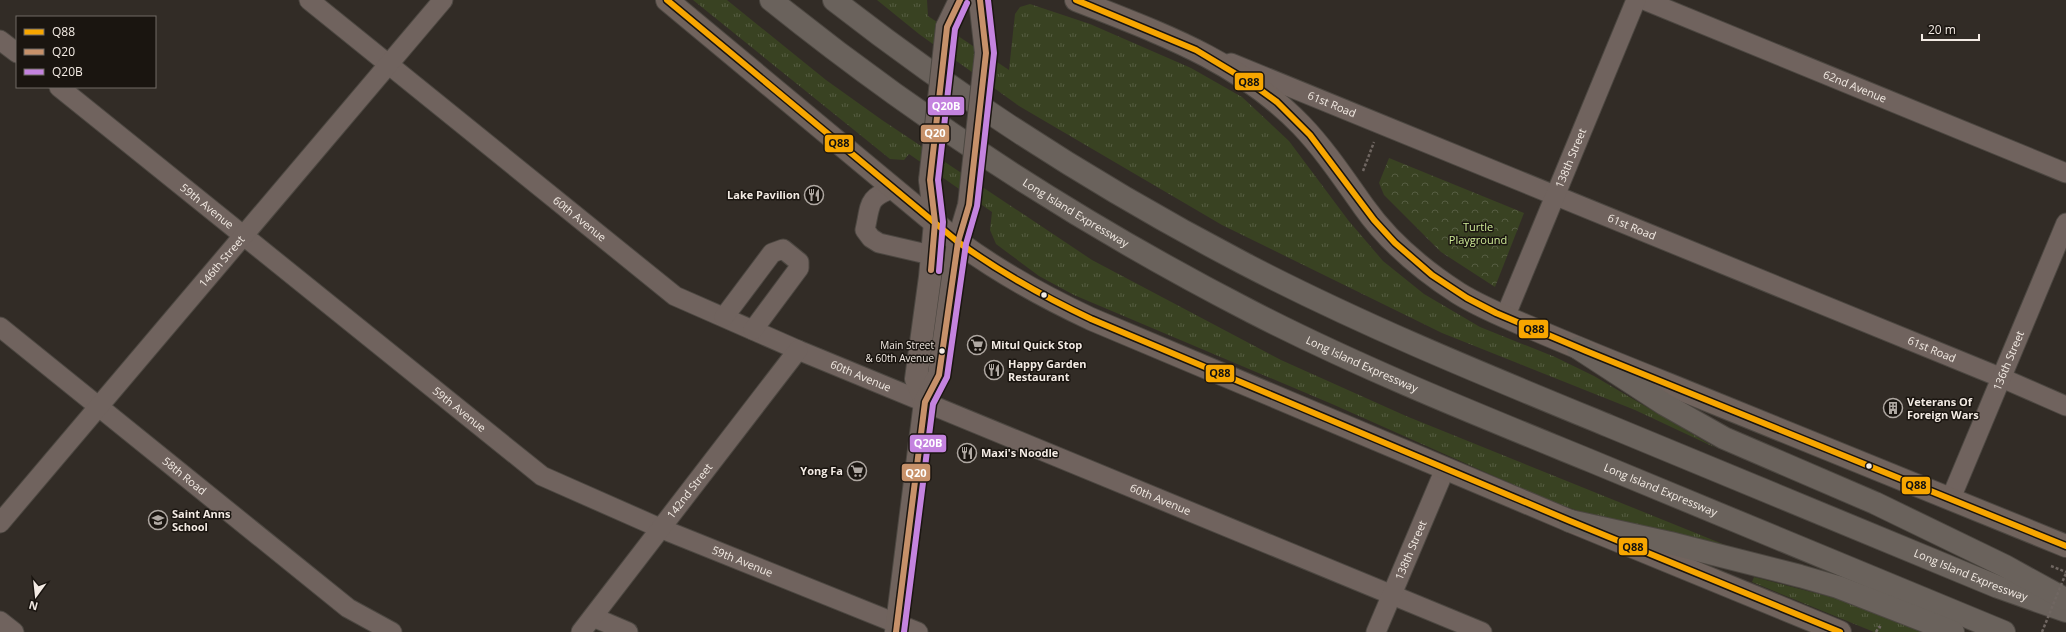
<svg xmlns="http://www.w3.org/2000/svg" width="2066" height="632" font-family="'Open Sans',sans-serif">
<style>
.grass{fill:url(#grass-tufts)}
.park{fill:url(#park-crowns)}
.lines{fill:none;stroke-linecap:round;stroke-linejoin:round}
.minor-casing{stroke:#4c4741;stroke-width:21}
.major-casing{stroke:#4c4741;stroke-width:24}
.highway-casing{stroke:#4c4741;stroke-width:24}
.path{stroke:#6f6661;stroke-width:2.5;stroke-dasharray:3 2;stroke-linecap:butt}
.minor{stroke:#70635e;stroke-width:19}
.major{stroke:#70635d;stroke-width:22}
.highway{stroke:#6a625c;stroke-width:22}
.major-bridge-casing{stroke:#4c4741;stroke-width:24;stroke-linecap:butt}
.path-bridge{stroke:#6f6661;stroke-width:2.5;stroke-dasharray:3 2;stroke-linecap:butt}
.major-bridge{stroke:#70635d;stroke-width:22}
.bus-1-casing{stroke:#1a1510;stroke-width:9}
.bus-2-casing{stroke:#1a1510;stroke-width:9}
.bus-3-casing{stroke:#1a1510;stroke-width:9}
.bus-1{stroke:#f7a600;stroke-width:6}
.bus-2{stroke:#c7916a;stroke-width:6}
.bus-3{stroke:#c483df;stroke-width:6}
.bus-dot{fill:#f3ebe4;stroke:#1a1510;stroke-width:1.5}
.labels{text-anchor:middle;stroke-width:3;stroke-linejoin:round;paint-order:stroke}
.bus-label{font-size:10px;fill:#f3ebe4;stroke:#1a1510;text-anchor:end}
.street-label{font-size:11px;fill:#f3ebe4;stroke:#1a1510}
.poi-label{font-size:11px;font-weight:bold;fill:#f3ebe4;stroke:#1a1510;text-anchor:start}
.park-label{font-size:11px;fill:#cfec97;stroke:#1a1510}
.line-badge{stroke:#1a1510;stroke-width:1.5}
.badge-label{font-size:11px;text-anchor:middle;font-weight:bold;fill:#fff}
.pale-badge-label{font-size:11px;text-anchor:middle;font-weight:bold;fill:#111}
</style>
<defs>
<pattern id="grass-tufts" width="24" height="20" patternUnits="userSpaceOnUse"><rect width="24" height="20" fill="#394222"/><path d="M3 7l-1-3M5 7V3M7 7l1-3M15 17l-1-3M17 17v-4M19 17l1-3" fill="none" stroke="#565d42"/></pattern>
<pattern id="park-crowns" width="20" height="18" patternUnits="userSpaceOnUse"><rect width="20" height="18" fill="#394222"/><path d="M2 6a3 3 0 1 1 6 0M12 15a3 3 0 1 1 6 0" fill="none" stroke="#565d42"/></pattern>
</defs>
<rect width="100%" height="100%" fill="#322c26"/>
<!-- grass -->
<g class="grass">
<polygon points="693,0 727,0 826,80 882,120 1092,260 1281,360 1406,416 1750,555 1611,522 1555,503 1332,404 1074,295 1039,276 996,244 990,230 992,212 909,154 904,160 890,159"/>
<polygon points="877,0 927,0 928,16 1009,70 1015,14 1020,7 1030,4 1090,24 1191,68 1242,97 1289,141 1348,220 1383,261 1424,294 1480,327 1555,357 1594,376 1716,448 1635,410 1442,333 1222,225 1019,106 919,34"/>
<polygon points="1754,577 1846,601 1922,632 1874,632 1752,582"/>
</g>
<!-- park -->
<polygon class="park" points="1389,158 1524,213 1495,287 1441,252 1384,195 1379,183"/>
<g class="lines">
<!-- minor casing -->
<g class="minor-casing">
<g id="minor">
<path id="s1" d="M309 0 675 296 798 350 1482 632"/>
<path id="s2" d="M1644 0 2066 173"/>
<polyline points="0,40 17,53"/>
<path id="s3" d="M1231 63 2002 378 2066 406"/>
<path id="s4" d="M59 87 542 476 662 529 918 632"/>
<path d="M894 188C867 198 871 203 865 230L871 238 879 243 931 255"/>
<polyline points="724,317 772,253 783,249 799,262 799,268 753,330"/>
<path id="s5" d="M1505 317 1636 0"/>
<path id="s6" d="M0 327 348 608 392 632"/>
<path id="s7" d="M1951 498 2066 223"/>
<path id="s8" d="M0 523 443 0"/>
<polyline points="593,617 628,632"/>
<polyline points="0,621 14,632"/>
<path id="s9" d="M581 632 798 350"/>
<path id="s10" d="M1376 632 1445 469"/>
</g>
</g>
<!-- major casing -->
<g class="major-casing">
<g id="major">
<path d="M667 0 958 242C999 272 1044 297 1091 319L1570 521 1840 632"/>
<polyline points="980,0 986,53"/>
<path d="M1076 0C1159 33 1238 60 1301 125 1325 150 1344 179 1364 207 1388 241 1424 271 1458 293 1482 308 1510 319 1536 330 1580 349 1625 367 1670 385 1802 438 1934 491 2066 546"/>
<polyline points="947,27 960,0"/>
<polyline points="925,402 916,379 930,277 935,222 930,180"/>
<polyline points="896,632 925,402 939,375 958,242 969,205"/>
</g>
</g>
<!-- highway casing -->
<g class="highway-casing">
<g id="highway">
<path id="s11" d="M771 0C920 120 1081 224 1252 312 1361 368 1476 414 1591 461 1729 518 1867 575 2004 632"/>
<path id="s12" d="M834 0C962 100 1099 188 1243 263 1362 325 1485 375 1609 426 1739 480 1869 533 1998 587L2066 611"/>
<polyline points="1578,348 1664,404 1724,438 1875,503 2005,566 2065,599"/>
<polyline points="1570,521 1670,543 1800,576 1838,587 1953,632"/>
</g>
</g>
<!-- path -->
<g class="path">
<polyline points="1363,171 1374,142"/>
<polyline points="2051,566 2066,572"/>
<polyline points="1876,632 1879,627 1882,628"/>
</g>
<!-- minor -->
<use href="#minor" class="minor"/>
<!-- major -->
<use href="#major" class="major"/>
<!-- highway -->
<use href="#highway" class="highway"/>
<!-- major-bridge casing -->
<g class="major-bridge-casing">
<g id="major-bridge">
<polyline points="930,180 947,27"/>
<polyline points="969,205 986,53"/>
</g>
</g>
<!-- path-bridge -->
<polyline class="path-bridge" points="2042,632 2066,573"/>
<!-- major-bridge -->
<use href="#major-bridge" class="major-bridge"/>
<!-- bus-1 casing -->
<g class="bus-1-casing">
<g id="bus-1">
<path d="M667 0 958 242C1000 272 1044 297 1091 319L1570 521 1840 632"/>
<polyline points="1076,0 1196,50 1251,83 1277,102 1310,135 1374,220 1395,243 1432,275 1467,298 1496,313 1586,351 2066,546"/>
</g>
</g>
<!-- bus-2 casing -->
<g class="bus-2-casing">
<g id="bus-2">
<polyline points="931,270 935,222 930,180 947,27 960,0"/>
<polyline points="896,632 925,402 939,375 958,242 969,205 986,53 980,0"/>
</g>
</g>
<!-- bus-3 casing -->
<g class="bus-3-casing">
<g id="bus-3">
<polyline points="939,271 943,222 938,180 955,29 967,3"/>
<polyline points="904,632 933,404 947,377 966,244 977,206 994,53 988,0"/>
</g>
</g>
<!-- bus-1 -->
<use href="#bus-1" class="bus-1"/>
<!-- bus-2 -->
<use href="#bus-2" class="bus-2"/>
<!-- bus-3 -->
<use href="#bus-3" class="bus-3"/>
</g>
<!-- icons -->
<defs>
<g id="restaurant-ring" transform="scale(1)"><circle r="9.5" fill="#1a1510" stroke="#afa8a2" stroke-width="1.5"/><path d="M-5-6h1v4h1v-4h1v4h1v-4h1v5L-1.5 .5V6h-2V.5L-5-1ZM5-6V6H3V1.5H1.5Q1.5-4 5-6Z" fill="#afa8a2"/></g>
<g id="supermarket-ring" transform="scale(1)"><circle r="9.5" fill="#1a1510" stroke="#afa8a2" stroke-width="1.5"/><path d="M-6-5.5h2.5l.6 2H6L4.5 2H-2.5L-4.4-4H-6ZM-1.5 3.2a1.3 1.3 0 1 0 .1 0ZM3 3.2a1.3 1.3 0 1 0 .1 0Z" fill="#afa8a2"/></g>
<g id="building-ring" transform="scale(1)"><circle r="9.5" fill="#1a1510" stroke="#afa8a2" stroke-width="1.5"/><path d="M-4-6H4V6H1V3H-1V6H-4ZM-2.5-4.3h1.7v1.8h-1.7ZM.8-4.3h1.7v1.8H.8ZM-2.5-1h1.7V.8h-1.7ZM.8-1h1.7V.8H.8Z" fill="#afa8a2"/></g>
<g id="school-ring" transform="scale(1)"><circle r="9.5" fill="#1a1510" stroke="#afa8a2" stroke-width="1.5"/><path d="M0-5L7-2L0 1L-7-2ZM-4 1L0 2.5L4 1V4Q0 6-4 4Z" fill="#afa8a2"/></g>
</defs>
<g fill-rule="evenodd">
<use href="#restaurant-ring" x="814" y="195"/>
<use href="#supermarket-ring" x="977" y="345"/>
<use href="#restaurant-ring" x="994" y="370"/>
<use href="#building-ring" x="1893" y="408"/>
<use href="#restaurant-ring" x="967" y="453"/>
<use href="#supermarket-ring" x="857" y="471"/>
<use href="#school-ring" x="158" y="520"/>
</g>
<!-- markers -->
<g class="bus-dot">
<circle cx="1044" cy="295" r="3.5"/>
<circle cx="942" cy="351" r="3.5"/>
<circle cx="1869" cy="466" r="3.5"/>
</g>
<g class="labels">
<!-- bus labels -->
<g class="bus-label">
<text x="934" y="349">Main Street<tspan x="934" dy="13">&amp; 60th Avenue</tspan></text>
</g>
<!-- street labels -->
<g class="street-label">
<text dy="4" stroke="none"><textPath href="#s2" startOffset="228">62nd Avenue</textPath></text>
<text dy="4" stroke="none"><textPath href="#s3" startOffset="109">61st Road</textPath></text>
<text dy="4" stroke="none"><textPath href="#s5" startOffset="172">138th Street</textPath></text>
<text dy="4" stroke="none"><textPath href="#s4" startOffset="190">59th Avenue</textPath></text>
<text dy="4" stroke="none"><textPath href="#s11" startOffset="372">Long Island Expressway</textPath></text>
<text dy="4" stroke="none"><textPath href="#s1" startOffset="348">60th Avenue</textPath></text>
<text dy="4" stroke="none"><textPath href="#s3" startOffset="433">61st Road</textPath></text>
<text dy="4" stroke="none"><textPath href="#s8" startOffset="343">146th Street</textPath></text>
<text dy="4" stroke="none"><textPath href="#s3" startOffset="757">61st Road</textPath></text>
<text dy="4" stroke="none"><textPath href="#s7" startOffset="149">136th Street</textPath></text>
<text dy="4" stroke="none"><textPath href="#s11" startOffset="696">Long Island Expressway</textPath></text>
<text dy="4" stroke="none"><textPath href="#s1" startOffset="673">60th Avenue</textPath></text>
<text dy="4" stroke="none"><textPath href="#s4" startOffset="514">59th Avenue</textPath></text>
<text dy="4" stroke="none"><textPath href="#s6" startOffset="237">58th Road</textPath></text>
<text dy="4" stroke="none"><textPath href="#s11" startOffset="1020">Long Island Expressway</textPath></text>
<text dy="4" stroke="none"><textPath href="#s9" startOffset="178">142nd Street</textPath></text>
<text dy="4" stroke="none"><textPath href="#s1" startOffset="997">60th Avenue</textPath></text>
<text dy="4" stroke="none"><textPath href="#s10" startOffset="89">138th Street</textPath></text>
<text dy="4" stroke="none"><textPath href="#s4" startOffset="838">59th Avenue</textPath></text>
<text dy="4" stroke="none"><textPath href="#s12" startOffset="1279">Long Island Expressway</textPath></text>
</g>
<!-- poi labels -->
<g class="poi-label">
<text x="800" y="199" text-anchor="end">Lake Pavilion</text>
<text x="991" y="349">Mitul Quick Stop</text>
<text x="1008" y="368">Happy Garden<tspan x="1008" dy="13">Restaurant</tspan></text>
<text x="1907" y="406">Veterans Of<tspan x="1907" dy="13">Foreign Wars</tspan></text>
<text x="981" y="457">Maxi's Noodle</text>
<text x="843" y="475" text-anchor="end">Yong Fa</text>
<text x="172" y="518">Saint Anns<tspan x="172" dy="13">School</tspan></text>
</g>
<!-- park labels -->
<g class="park-label">
<text x="1478" y="231">Turtle<tspan x="1478" dy="13">Playground</tspan></text>
</g>
</g>
<g class="line-badge">
<rect x="1234" y="72" width="30" height="19" rx="4" fill="#f7a600"/>
<rect x="927" y="96" width="38" height="20" rx="4" fill="#c483df"/>
<rect x="920" y="124" width="30" height="19" rx="4" fill="#c7916a"/>
<rect x="824" y="134" width="30" height="19" rx="4" fill="#f7a600"/>
<rect x="1518" y="319" width="31" height="20" rx="4" fill="#f7a600"/>
<rect x="1205" y="364" width="30" height="19" rx="4" fill="#f7a600"/>
<rect x="909" y="434" width="38" height="19" rx="4" fill="#c483df"/>
<rect x="901" y="463" width="30" height="19" rx="4" fill="#c7916a"/>
<rect x="1901" y="476" width="30" height="19" rx="4" fill="#f7a600"/>
<rect x="1618" y="537" width="30" height="19" rx="4" fill="#f7a600"/>
</g>
<g class="badge-label">
<text x="946" y="110">Q20B</text>
<text x="935" y="137">Q20</text>
<text x="928" y="447">Q20B</text>
<text x="916" y="477">Q20</text>
</g>
<g class="pale-badge-label">
<text x="1249" y="86">Q88</text>
<text x="839" y="147">Q88</text>
<text x="1534" y="333">Q88</text>
<text x="1220" y="377">Q88</text>
<text x="1916" y="489">Q88</text>
<text x="1633" y="551">Q88</text>
</g>
<!-- legend -->
<rect x="16" y="16" width="140" height="72" fill="#1a1510" stroke="#716b65"/>
<rect x="24" y="29" width="20" height="6" fill="#f7a600" stroke="#716b65"/>
<text x="52" y="36" font-size="12" fill="#f3ebe4">Q88</text>
<rect x="24" y="49" width="20" height="6" fill="#c7916a" stroke="#716b65"/>
<text x="52" y="56" font-size="12" fill="#f3ebe4">Q20</text>
<rect x="24" y="69" width="20" height="6" fill="#c483df" stroke="#716b65"/>
<text x="52" y="76" font-size="12" fill="#f3ebe4">Q20B</text>
<!-- north arrow -->
<g transform="translate(36 596) rotate(195)" stroke="#1a1510" stroke-width="3" paint-order="stroke">
<path d="M0-3L7 15L0 10L-7 15Z" fill="#f3ebe4"/>
<text y="-6" font-size="11" font-weight="bold" text-anchor="middle" fill="#f3ebe4">N</text>
</g>
<!-- scale -->
<path d="M1922 34v6h57v-6" fill="none" stroke="#f3ebe4" stroke-width="2"/>
<text x="1928" y="34" font-size="12" fill="#f3ebe4" stroke="#1a1510" stroke-width="3" paint-order="stroke">20 m</text>
</svg>
